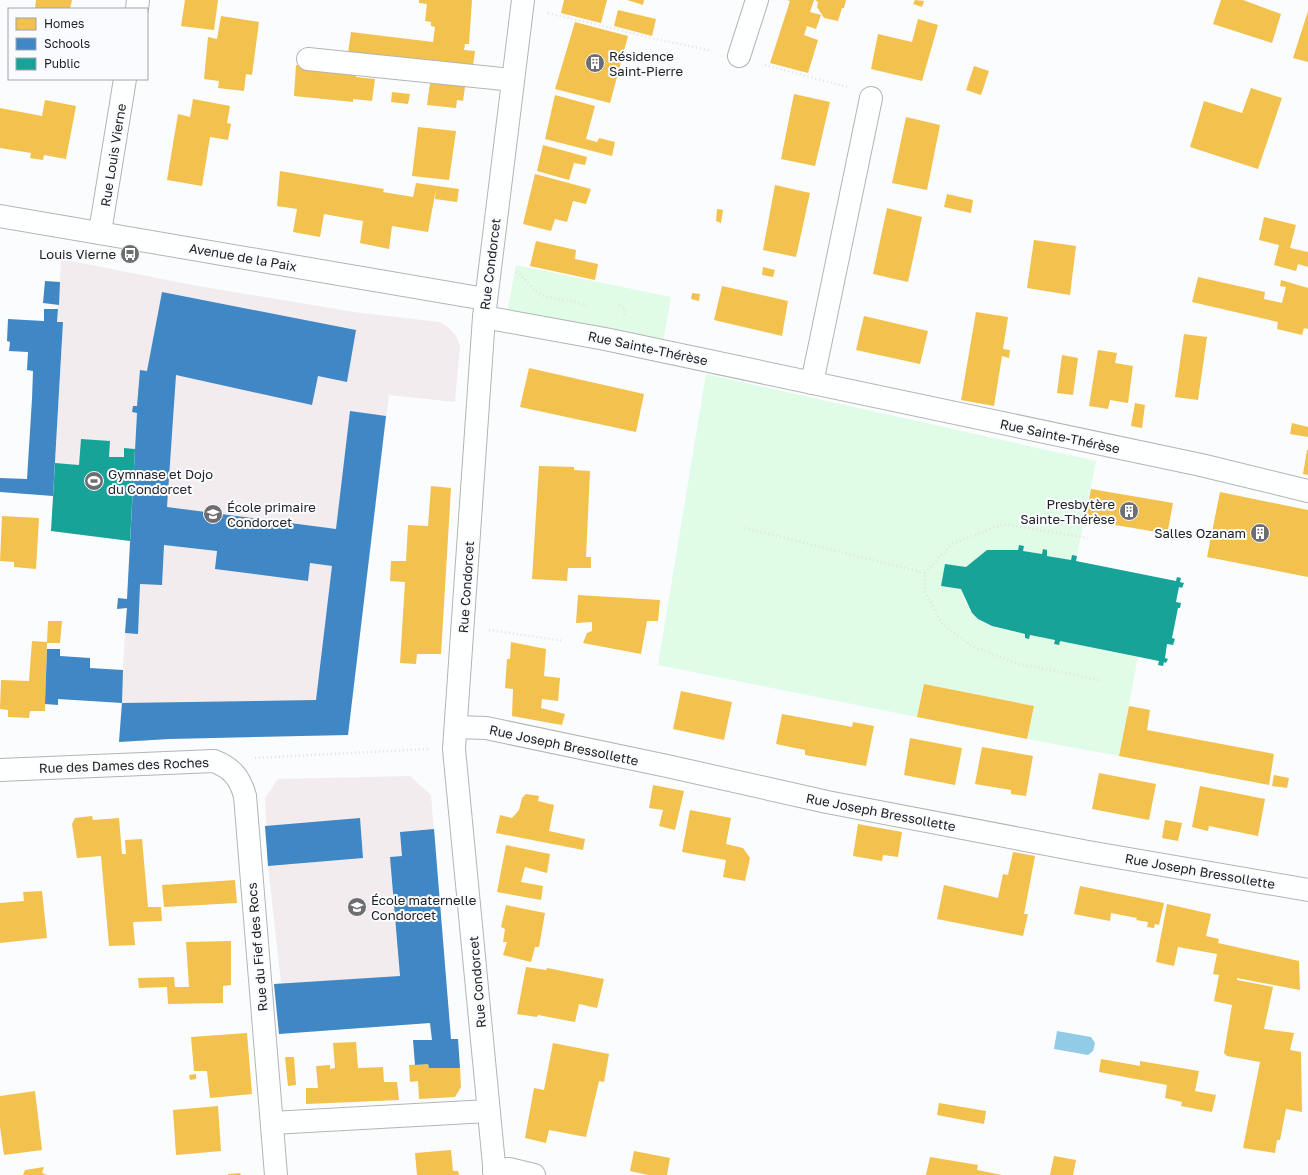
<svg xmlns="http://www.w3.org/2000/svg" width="1308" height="1175" font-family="'Golos Text',sans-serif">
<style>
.education{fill:#f3ecee}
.green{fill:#e0fbe6}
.water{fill:#91cbe6}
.homes{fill:#f2c14e}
.schools{fill:#3f88c5}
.public{fill:#17a398}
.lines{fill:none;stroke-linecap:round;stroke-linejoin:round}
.minor-casing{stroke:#b3b4b6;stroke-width:24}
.path{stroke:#e2e2e2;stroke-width:2.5;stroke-dasharray:1 3;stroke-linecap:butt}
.minor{stroke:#feffff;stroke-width:22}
.labels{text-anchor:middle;stroke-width:4;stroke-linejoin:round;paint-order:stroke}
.poi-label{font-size:13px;fill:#212224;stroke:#fafbff;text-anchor:start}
.street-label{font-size:13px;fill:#212224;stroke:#fafbff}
</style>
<rect width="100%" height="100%" fill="#fbfcfe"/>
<!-- education -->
<g class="education">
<polygon points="61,259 198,286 354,312 439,322 448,327 456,336 460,346 455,402 389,395 348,735 169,739 119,742 130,541 51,531 63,322 57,322"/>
<polygon points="410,776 431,795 451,1039 432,1040 429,1023 279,1034 274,984 281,983 268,866 265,798 278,779"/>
</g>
<!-- green -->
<g class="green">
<polygon points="516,265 671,297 663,342 507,314"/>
<path d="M706 374 1096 461 1077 556 1072 555 1071 560 1047 556V550L1043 549 1042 554 1023 551 1024 546 1019 545 1018 550H987L966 567 945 564 941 586 961 589C964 597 967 605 971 612 981 628 1009 630 1025 634V638L1029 639 1030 635 1055 640 1054 644 1058 645 1060 641 1138 657 1119 756 1027 739 1033 706 924 684 917 717 658 665Z"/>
</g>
<!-- water -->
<polygon class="water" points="1057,1031 1091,1037 1095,1043 1093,1051 1088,1055 1054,1049"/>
<!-- homes -->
<g class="homes">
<polygon points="36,0 72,0 70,9 35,9"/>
<polygon points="185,0 218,0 214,30 181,26"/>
<polygon points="419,0 472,0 469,44 465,44 464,50 475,51 473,66 348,53 351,32 433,42 435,27 431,26 431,22 425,21 427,4 419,3"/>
<polygon points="564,0 607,0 601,23 561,13"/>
<polygon points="627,0 644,0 643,5"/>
<polygon points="787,0 814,0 810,12 821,15 816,29 807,26 804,35 818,40 808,73 770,63 790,1"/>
<polygon points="815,0 846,0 844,8 842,8 838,21 824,18 817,7 818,2"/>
<polygon points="915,0 924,1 922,7 913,4"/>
<polygon points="1221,0 1243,0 1281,14 1272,43 1213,24"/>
<polygon points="618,10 656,19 652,36 614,26"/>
<polygon points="1308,11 1308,62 1293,58"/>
<polygon points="221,16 259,22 252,75 246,74 244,91 218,88 219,81 204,79 208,37 217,39"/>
<polygon points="918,19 938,25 922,81 871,69 878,34 912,42"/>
<polygon points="575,22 628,36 610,103 555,89"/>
<polygon points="296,65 356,71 356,77 375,79 372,101 353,99 353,102 294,96"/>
<polygon points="974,66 989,71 981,95 966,90"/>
<polygon points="431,76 466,80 463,101 457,100 456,108 427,105"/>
<polygon points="1251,88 1282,98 1258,169 1190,147 1204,101 1242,113"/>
<polygon points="392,92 410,94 408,104 391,102"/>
<polygon points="794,94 830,102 815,166 781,159"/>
<polygon points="555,95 595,106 586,139 597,142 599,138 615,142 612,156 545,139"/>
<polygon points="193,99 230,106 227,123 231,124 228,140 210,137 202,186 167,180 178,114 190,117"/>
<polygon points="45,100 76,106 66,159 44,155 43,160 30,158 31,153 0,148 0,108 42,116"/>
<polygon points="906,117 940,125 927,190 892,183"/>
<polygon points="418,127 456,131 449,180 412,176"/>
<polygon points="543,145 587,157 585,165 574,163 569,180 537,171"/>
<polygon points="280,171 384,189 383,192 413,197 416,183 459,189 457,202 435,199 436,189 428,232 392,226 389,249 360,243 363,221 324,214 320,237 293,232 297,209 277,206"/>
<polygon points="535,174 591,189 586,204 573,201 567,222 555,219 551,231 523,224"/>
<polygon points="775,185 810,193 796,257 763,250"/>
<polygon points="947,194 973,200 971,213 944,207"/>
<polygon points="887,208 922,217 908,282 873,274"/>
<polygon points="717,209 723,210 721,223 716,221"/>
<polygon points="1264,217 1296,225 1290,248 1308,252 1308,267 1298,264 1296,271 1274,265 1279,245 1259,240"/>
<polygon points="1034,240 1076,246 1070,295 1027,288"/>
<polygon points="536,241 576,250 575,259 598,264 595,280 530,266"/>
<polygon points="763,267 775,270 773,277 762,275"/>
<polygon points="1198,277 1265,292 1264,299 1282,303 1286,287 1280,286 1281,280 1308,288 1308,329 1304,328 1302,335 1277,329 1278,322 1192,302"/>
<polygon points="722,286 788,301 782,336 714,320"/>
<polygon points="692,293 700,294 699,301 691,299"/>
<polygon points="976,312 1008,317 1003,349 1010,350 1009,358 1002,356 994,406 961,400"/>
<polygon points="864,316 928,331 920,364 856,350"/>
<polygon points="1184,334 1207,337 1198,400 1175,397"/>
<polygon points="1098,350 1117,353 1115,363 1133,366 1128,403 1110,400 1108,409 1089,406"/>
<polygon points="1062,355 1078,358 1073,395 1057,393"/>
<polygon points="529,368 644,394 636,432 520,407"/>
<polygon points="1135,403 1145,405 1142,428 1131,426"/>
<polygon points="1292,423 1308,427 1308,437 1290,434"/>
<polygon points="1307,450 1308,450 1308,475 1303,474"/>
<polygon points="539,466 574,467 574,470 590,471 586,557 591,557 591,568 568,568 567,581 532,579"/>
<polygon points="431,486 451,488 441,654 417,654 416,664 400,663 405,582 390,581 391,561 406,561 408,525 428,526"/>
<polygon points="1091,489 1173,503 1168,530 1163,533 1085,520"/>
<polygon points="1220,492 1308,510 1308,577 1207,557"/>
<polygon points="2,516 39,518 36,569 14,567 14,562 0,561"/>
<polygon points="578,595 660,600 658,621 647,621 641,654 583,643 587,633 592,631 592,622 576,623"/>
<polygon points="48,621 62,621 60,643 47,643 45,711 30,711 29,718 8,717 8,710 0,709 1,680 29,681 32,641 47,642"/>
<polygon points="511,642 546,649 544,676 560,678 558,701 542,699 541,708 565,714 562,725 512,716 513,689 505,688 507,659 510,659"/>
<polygon points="924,684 1034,706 1027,739 917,717"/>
<polygon points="681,691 732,702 724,740 673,729"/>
<polygon points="1129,706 1150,710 1147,730 1274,754 1269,785 1119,756"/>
<polygon points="782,714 852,727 853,722 874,726 866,766 805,755 805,750 776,744"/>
<polygon points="910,738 962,748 955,785 904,775"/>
<polygon points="982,747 1033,756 1026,796 1011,794 1011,790 975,784"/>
<polygon points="1099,773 1156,784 1149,820 1092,809"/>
<polygon points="1274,775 1289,778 1287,788 1272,786"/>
<polygon points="653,785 684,791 675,830 659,826 663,810 649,808"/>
<polygon points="1200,786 1265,799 1258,836 1209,826 1208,831 1192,827"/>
<polygon points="526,794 539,796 538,801 554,805 549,831 585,839 583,850 496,833 500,815 512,818 519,810 522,798"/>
<polygon points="690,810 731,818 726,844 743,848 750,858 745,881 723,877 726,860 682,852"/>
<polygon points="92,816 93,820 119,818 122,854 126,854 125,840 142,839 148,907 161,907 162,921 133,922 135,945 109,946 101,856 77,858 72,824 75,818"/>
<polygon points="1165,820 1182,823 1178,841 1162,838"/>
<polygon points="858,824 902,832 898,857 883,855 882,861 853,856"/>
<polygon points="506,845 550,854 547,873 525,867 521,882 543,886 541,900 497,892"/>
<polygon points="1013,852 1035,856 1024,914 1028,914 1023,936 937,919 944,885 998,898 1003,874 1008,875"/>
<polygon points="235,880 237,903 164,907 162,885"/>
<polygon points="1080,886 1164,903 1159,925 1155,924 1154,928 1147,927 1148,922 1136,920 1137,918 1111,913 1110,921 1074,914"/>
<polygon points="42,891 47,938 0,943 0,903 24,901 23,892"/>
<polygon points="1167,904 1211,914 1206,936 1219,939 1218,943 1299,961 1300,990 1237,978 1237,980 1273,987 1264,1029 1294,1033 1290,1050 1301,1052 1302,1112 1286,1109 1280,1140 1277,1140 1275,1153 1243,1148 1260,1062 1227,1056 1224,1053 1232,1005 1214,1001 1219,975 1213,974 1217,954 1178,947 1174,966 1156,962"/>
<polygon points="506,905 545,913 539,947 535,947 531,962 503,955 507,942 503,942 505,929 501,927"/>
<polygon points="231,941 231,985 223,986 223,1003 168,1004 167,987 139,988 138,978 174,977 175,987 189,987 186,942"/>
<polygon points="526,967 546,970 547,968 604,979 597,1008 579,1004 575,1022 538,1015 537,1017 517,1014"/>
<polygon points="247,1033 252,1094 210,1098 207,1071 194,1071 191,1037"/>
<polygon points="356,1042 358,1068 383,1067 384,1082 397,1082 399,1100 306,1104 306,1088 318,1088 316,1066 330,1065 330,1069 335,1068 333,1043"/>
<polygon points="553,1043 609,1054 604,1082 599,1081 586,1137 549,1130 546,1143 525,1138 534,1088 544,1090"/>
<polygon points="285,1057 294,1057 296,1085 288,1086"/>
<polygon points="1101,1059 1140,1066 1140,1061 1199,1071 1195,1091 1216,1095 1212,1112 1181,1106 1182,1102 1165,1098 1167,1085 1099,1072"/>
<polygon points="428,1064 429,1068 460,1068 461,1087 455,1097 419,1099 418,1081 410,1082 409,1065"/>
<polygon points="196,1074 196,1079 190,1080 189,1075"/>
<polygon points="35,1091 42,1150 4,1155 0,1127 0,1096"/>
<polygon points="939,1103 986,1111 984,1124 937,1115"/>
<polygon points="218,1106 221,1151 176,1155 173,1110"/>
<polygon points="451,1150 453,1171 458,1171 459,1175 417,1175 415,1153"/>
<polygon points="634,1151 670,1158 667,1175 648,1175 630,1171"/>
<polygon points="1054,1156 1076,1160 1073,1175 1050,1175"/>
<polygon points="930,1157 978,1165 977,1170 1002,1175 926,1175"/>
<polygon points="44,1167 42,1173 47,1175 23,1175 25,1170"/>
<polygon points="240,1173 241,1175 228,1175 228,1174"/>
</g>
<!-- schools -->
<g class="schools">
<polygon points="45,281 60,282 59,305 43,303"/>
<polygon points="162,292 356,330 347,382 318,376 312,405 176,375 167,507 336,529 350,411 386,416 348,735 169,739 119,742 122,703 58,699 58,705 45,704 47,649 60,649 60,656 90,658 90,668 123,670 122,703 316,700 332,566 310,563 308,581 215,569 217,551 164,545 162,585 140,584 138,634 125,633 127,608 117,609 118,598 127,599 137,413 132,412 133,406 137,406 140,370 147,371"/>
<polygon points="44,309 58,309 57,322 63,322 53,496 0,492 0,478 27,479 32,399 33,371 27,370 28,352 9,351 10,342 7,341 8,319 44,321"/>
<polygon points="360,818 363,858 268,866 265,826"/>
<polygon points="434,829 451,1039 458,1039 460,1068 429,1068 428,1064 415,1065 413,1040 432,1040 430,1023 279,1034 274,984 400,976 390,857 402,856 400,832"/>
</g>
<!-- public -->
<g class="public">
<polygon points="81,439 110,441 109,457 124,457 124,448 135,449 130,541 51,531 55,463 79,465"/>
<polygon points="1019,545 1024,546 1023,551 1042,554 1043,549 1047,550 1047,556 1071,560 1072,555 1077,556 1076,561 1176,581 1177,577 1181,578 1180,582 1184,583 1182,588 1179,587 1176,602 1181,603 1180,608 1178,608 1172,638 1175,639 1173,645 1167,644 1165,658 1168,659 1166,663 1164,662 1163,666 1158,665 1159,661 1060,641 1059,645 1054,644 1055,640 1030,635 1029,639 1025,638 1025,634 992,626 978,619 972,613 961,589 941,586 945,564 966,567 987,550 1018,550"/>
</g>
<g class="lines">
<!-- minor casing -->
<g class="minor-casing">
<g id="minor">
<polyline points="137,9 138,0"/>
<polyline points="739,56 757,0"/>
<polyline points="308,59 512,80"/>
<polyline points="0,216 485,299"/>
<polyline points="100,232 125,79"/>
<polyline points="484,317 605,339 1201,465 1308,491"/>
<polyline points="812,383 871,98"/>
<polyline points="456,727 486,728 667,766 827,802 1088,852 1308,890"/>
<path d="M0 770 214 761C232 768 240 778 245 796L276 1175"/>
<polyline points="272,1123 488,1111"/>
<polyline points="494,1171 509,1169 534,1175"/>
<polyline points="495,1175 454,749 484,317 523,0"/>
</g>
</g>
<!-- path -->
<g class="path">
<polyline points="548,13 652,38 712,51"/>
<polyline points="765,65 847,87"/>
<path d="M516 272C527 278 532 292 544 296 558 301 577 299 589 308"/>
<polyline points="619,305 625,309 625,313 623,316"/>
<polyline points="745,528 925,573 925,592 941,623 972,646 1018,664 1068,673 1101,681"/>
<polyline points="925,573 952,544 1003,524 1088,538"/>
<polyline points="489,630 564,641"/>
<polyline points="255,758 428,749"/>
</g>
<!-- minor -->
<use href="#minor" class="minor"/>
</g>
<!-- icons -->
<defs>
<g id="building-disc" transform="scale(1)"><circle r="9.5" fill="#6d6e70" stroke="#fafbff"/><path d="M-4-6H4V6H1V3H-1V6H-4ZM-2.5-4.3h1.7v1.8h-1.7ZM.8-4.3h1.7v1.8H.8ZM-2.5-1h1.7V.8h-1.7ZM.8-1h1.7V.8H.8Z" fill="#fff"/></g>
<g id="bus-disc" transform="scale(1)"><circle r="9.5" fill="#6d6e70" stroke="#fafbff"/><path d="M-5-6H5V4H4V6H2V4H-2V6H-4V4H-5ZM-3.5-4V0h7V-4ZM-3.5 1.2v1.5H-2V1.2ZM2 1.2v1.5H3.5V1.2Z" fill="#fff"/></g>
<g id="stadium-disc" transform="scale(1)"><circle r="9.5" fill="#6d6e70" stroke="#fafbff"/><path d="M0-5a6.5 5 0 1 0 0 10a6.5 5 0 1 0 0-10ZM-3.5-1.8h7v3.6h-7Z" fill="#fff"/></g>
<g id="school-disc" transform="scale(1)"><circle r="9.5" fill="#6d6e70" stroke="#fafbff"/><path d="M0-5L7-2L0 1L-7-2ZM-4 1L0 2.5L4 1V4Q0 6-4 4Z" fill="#fff"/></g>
</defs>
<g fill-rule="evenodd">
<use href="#building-disc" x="595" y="63"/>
<use href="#bus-disc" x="130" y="254"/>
<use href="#stadium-disc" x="94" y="481"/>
<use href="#building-disc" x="1129" y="511"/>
<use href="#school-disc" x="213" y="514"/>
<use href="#building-disc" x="1260" y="533"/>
<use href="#school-disc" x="357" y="907"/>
</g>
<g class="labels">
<!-- poi labels -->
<g class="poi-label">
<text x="609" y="61">Résidence<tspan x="609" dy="15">Saint-Pierre</tspan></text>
<text x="116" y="259" text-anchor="end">Louis Vierne</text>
<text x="108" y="479">Gymnase et Dojo<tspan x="108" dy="15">du Condorcet</tspan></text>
<text x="1115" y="509" text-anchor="end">Presbytère<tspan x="1115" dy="15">Sainte-Thérèse</tspan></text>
<text x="227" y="512">École primaire<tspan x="227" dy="15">Condorcet</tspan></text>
<text x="1246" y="538" text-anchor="end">Salles Ozanam</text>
<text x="371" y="905">École maternelle<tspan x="371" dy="15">Condorcet</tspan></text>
</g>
<!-- street labels -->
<g class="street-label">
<text transform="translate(113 155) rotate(-81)" y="5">Rue Louis Vierne</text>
<text transform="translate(243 257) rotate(10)" y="5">Avenue de la Paix</text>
<text transform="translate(490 264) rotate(-83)" y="5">Rue Condorcet</text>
<text transform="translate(648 348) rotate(12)" y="5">Rue Sainte-Thérèse</text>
<text transform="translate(1060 436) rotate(12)" y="5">Rue Sainte-Thérèse</text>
<text transform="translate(466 587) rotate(-86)" y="5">Rue Condorcet</text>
<text transform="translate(564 745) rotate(12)" y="5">Rue Joseph Bressollette</text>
<text transform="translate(124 765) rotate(-2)" y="5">Rue des Dames des Roches</text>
<text transform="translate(881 812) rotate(11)" y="5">Rue Joseph Bressollette</text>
<text transform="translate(1200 871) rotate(10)" y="5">Rue Joseph Bressollette</text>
<text transform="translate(257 947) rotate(-95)" y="5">Rue du Fief des Rocs</text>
<text transform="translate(477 982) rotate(-95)" y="5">Rue Condorcet</text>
</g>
</g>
<!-- legend -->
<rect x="8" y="8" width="140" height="72" fill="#fafbff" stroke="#a3a4a7"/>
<rect x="16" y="18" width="20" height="12" fill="#f2c14e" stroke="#a3a4a7"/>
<text x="44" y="28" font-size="12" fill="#212224">Homes</text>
<rect x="16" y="38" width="20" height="12" fill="#3f88c5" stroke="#a3a4a7"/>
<text x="44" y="48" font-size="12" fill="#212224">Schools</text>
<rect x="16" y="58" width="20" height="12" fill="#17a398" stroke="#a3a4a7"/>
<text x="44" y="68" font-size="12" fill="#212224">Public</text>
</svg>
